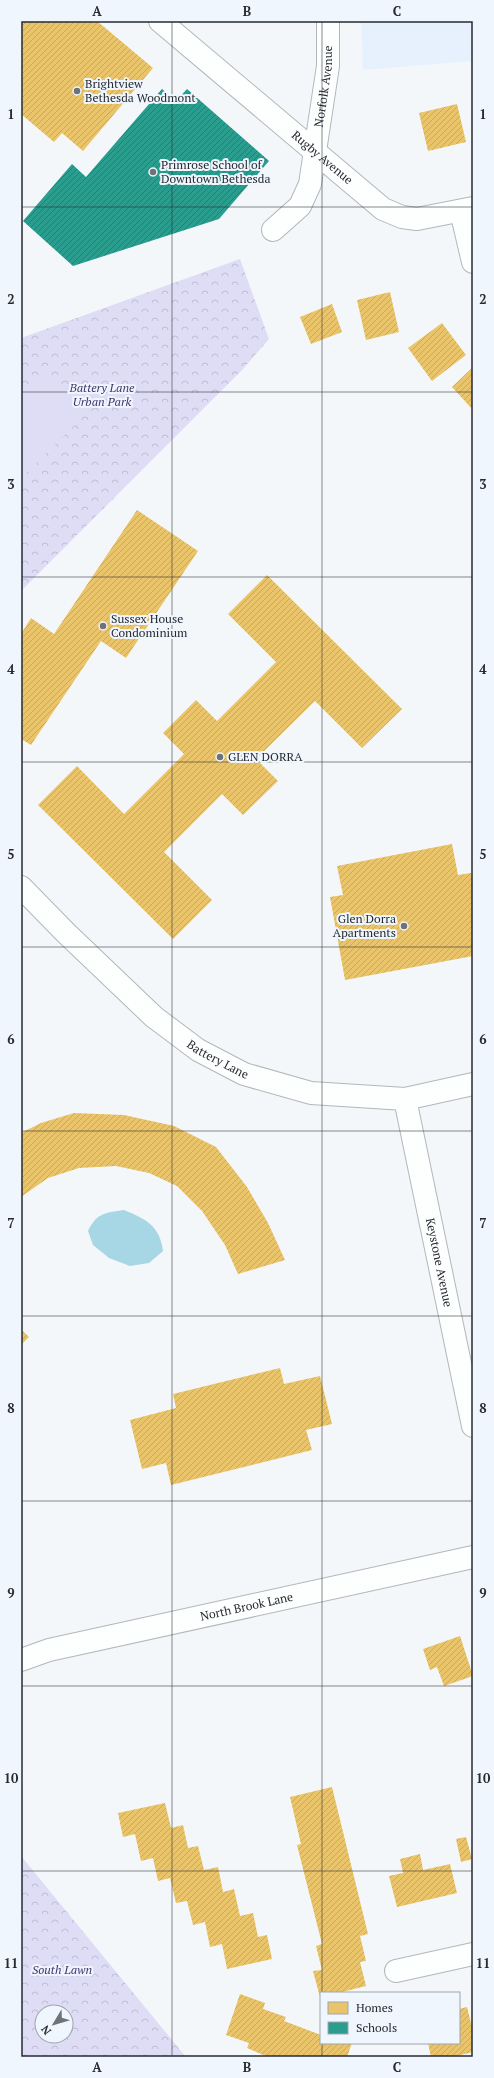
<svg xmlns="http://www.w3.org/2000/svg" width="494" height="2078" font-family="'PT Serif',serif">
<style>
.built{fill:#e7f1fd}
.park{fill:url(#park-crowns);fill-rule:evenodd}
.pitch{fill:#dfdcf6}
.water{fill:#a7d6e4}
.homes{fill:url(#homes-hatch)}
.schools{fill:url(#schools-hatch)}
.lines{fill:none;stroke-linecap:round;stroke-linejoin:round}
.minor-casing{stroke:#b3b7ba;stroke-width:24}
.minor{stroke:#fdfefe;stroke-width:22}
.grid{fill:none;stroke:#272b30;stroke-width:1;stroke-opacity:0.55}
.poi-dot{fill:#6f7277;stroke:#f0f6fe;stroke-width:1.5}
.labels{text-anchor:middle;stroke-width:4;stroke-linejoin:round;paint-order:stroke}
.poi-label{font-size:12px;fill:#272b30;stroke:#f0f6fe;text-anchor:start}
.street-label{font-size:12px;fill:#272b30;stroke:#f0f6fe}
.park-label{font-size:12px;font-style:italic;fill:#42316e;stroke:#f0f6fe}
.neatline{fill:none;stroke:#272b30;stroke-width:1.5}
.grid-label{font-size:13px;text-anchor:middle;font-weight:bold;fill:#272b30}
</style>
<defs>
<pattern id="park-crowns" width="20" height="18" patternUnits="userSpaceOnUse"><rect width="20" height="18" fill="#dfdcf6"/><path d="M2 6a3 3 0 1 1 6 0M12 15a3 3 0 1 1 6 0" fill="none" stroke="#bfbdd3"/></pattern>
<pattern id="homes-hatch" width="6" height="6" patternUnits="userSpaceOnUse"><rect width="6" height="6" fill="#e9c46a"/><path d="M-1 1l2-2M0 6l6-6M5 7l2-2" fill="none" stroke="#c8a95c"/></pattern>
<pattern id="schools-hatch" width="6" height="6" patternUnits="userSpaceOnUse"><rect width="6" height="6" fill="#2a9d8f"/><path d="M-1 1l2-2M0 6l6-6M5 7l2-2" fill="none" stroke="#248075"/></pattern>
</defs>
<rect width="100%" height="100%" fill="#f4f7fa"/>
<!-- built -->
<polygon class="built" points="361,21 473,21 473,61 363,70"/>
<!-- park -->
<g class="park">
<polygon points="240,259 269,339 243,369 21,591 21,338"/>
<path d="M21 1856 186 2057H21ZM42 2012H66V2036H42Z"/>
</g>
<!-- pitch -->
<polygon class="pitch" points="46,374 86,414 21,478 21,399"/>
<!-- water -->
<path class="water" d="M124 1210C146 1219 160 1226 163 1251L149 1263 130 1266 109 1258 93 1245 88 1231C97 1213 104 1213 124 1210Z"/>
<!-- homes -->
<g class="homes">
<polygon points="21,21 97,21 153,68 83,151 62,133 54,142 21,114"/>
<polygon points="457,104 466,142 428,151 419,113"/>
<polygon points="390,292 399,332 366,340 357,300"/>
<polygon points="332,304 342,332 311,344 300,317"/>
<polygon points="442,323 466,355 432,381 408,348"/>
<polygon points="473,367 473,410 452,387"/>
<polygon points="137,510 198,551 126,658 101,641 31,745 21,739 21,634 31,618 54,634"/>
<polygon points="267,575 402,709 362,748 315,701 256,759 278,781 243,815 222,794 164,852 212,900 173,939 38,805 77,766 124,814 184,754 163,733 196,700 217,721 276,662 228,614"/>
<polygon points="452,844 458,875 471,873 473,881 473,956 345,980 330,897 343,895 337,866"/>
<polygon points="74,1113 124,1115 174,1126 216,1147 247,1187 268,1223 285,1260 238,1274 225,1245 202,1211 177,1186 149,1173 116,1166 79,1168 48,1178 21,1197 21,1133 41,1123"/>
<polygon points="21,1329 29,1337 21,1345"/>
<polygon points="280,1368 284,1384 320,1376 332,1424 306,1430 312,1450 171,1485 166,1463 142,1469 130,1420 176,1408 173,1394"/>
<polygon points="460,1636 473,1676 444,1686 437,1667 430,1670 423,1649"/>
<polygon points="332,1787 368,1934 360,1936 366,1961 360,1962 366,1986 338,1993 321,1993 320,1997 313,1971 322,1970 316,1946 322,1944 297,1845 301,1844 290,1797"/>
<polygon points="165,1803 171,1828 183,1825 188,1848 198,1846 204,1870 218,1867 223,1892 234,1889 240,1916 253,1913 258,1937 267,1935 272,1959 227,1969 222,1944 210,1947 205,1922 193,1925 187,1901 176,1903 170,1878 158,1881 153,1858 141,1861 135,1834 123,1837 118,1813"/>
<polygon points="466,1837 472,1859 461,1862 456,1839"/>
<polygon points="420,1854 423,1870 450,1864 457,1893 397,1907 389,1876 403,1873 400,1859"/>
<polygon points="240,1994 265,2003 263,2009 286,2017 284,2021 321,2035 321,2043 352,2043 347,2057 268,2057 247,2048 249,2043 226,2035"/>
<polygon points="467,2007 473,2031 473,2052 452,2057 431,2057 428,2043 459,2043 459,2009"/>
</g>
<!-- schools -->
<polygon class="schools" points="162,89 176,101 187,89 269,161 219,219 73,266 23,221 72,164 86,177"/>
<g class="lines">
<!-- minor casing -->
<g class="minor-casing">
<g id="minor">
<path id="s1" d="M160 21 383 209 402 217 417 219 473 208"/>
<polyline points="461,211 473,262"/>
<path id="s2" d="M273 230 300 206 310 184 328 66V21"/>
<path id="s3" d="M21 887 66 933 154 1017 198 1050 244 1074 311 1093 405 1099 473 1084"/>
<path id="s4" d="M405 1099 473 1426"/>
<path id="s5" d="M21 1660 49 1650 473 1557"/>
<polyline points="396,1971 473,1954"/>
</g>
</g>
<!-- minor -->
<use href="#minor" class="minor"/>
</g>
<!-- grid -->
<path class="grid" d="M172 21V2057M322 21V1993M21 207H473M21 392H473M21 577H473M21 762H473M21 947H473M21 1131H473M21 1316H473M21 1501H473M21 1686H473M21 1871H473M322 2043V2057"/>
<!-- markers -->
<g class="poi-dot">
<circle cx="77" cy="91" r="4"/>
<circle cx="153" cy="172" r="4"/>
<circle cx="103" cy="626" r="4"/>
<circle cx="220" cy="757" r="4"/>
<circle cx="404" cy="926" r="4"/>
</g>
<g class="labels">
<!-- poi labels -->
<g class="poi-label">
<text x="85" y="88">Brightview<tspan x="85" dy="14">Bethesda Woodmont</tspan></text>
<text x="161" y="169">Primrose School of<tspan x="161" dy="14">Downtown Bethesda</tspan></text>
<text x="111" y="623">Sussex House<tspan x="111" dy="14">Condominium</tspan></text>
<text x="228" y="761">GLEN DORRA</text>
<text x="396" y="923" text-anchor="end">Glen Dorra<tspan x="396" dy="14">Apartments</tspan></text>
</g>
<!-- street labels -->
<g class="street-label">
<text dy="4" stroke="none"><textPath href="#s2" startOffset="159">Norfolk Avenue</textPath></text>
<text dy="4" stroke="none"><textPath href="#s1" startOffset="212">Rugby Avenue</textPath></text>
<text dy="4" stroke="none"><textPath href="#s3" startOffset="263">Battery Lane</textPath></text>
<text dy="4" stroke="none"><textPath href="#s4" startOffset="167">Keystone Avenue</textPath></text>
<text dy="4" stroke="none"><textPath href="#s5" startOffset="232">North Brook Lane</textPath></text>
</g>
<!-- park labels -->
<g class="park-label">
<text x="102" y="392">Battery Lane<tspan x="102" dy="14">Urban Park</tspan></text>
<text x="62" y="1974">South Lawn</text>
</g>
</g>
<!-- border -->
<rect width="494" height="2078" fill="none" stroke="#f0f6fe" stroke-width="44"/>
<!-- legend -->
<rect x="320" y="1992" width="140" height="52" fill="#f0f6fe" stroke="#a0a5ac"/>
<rect x="328" y="2002" width="20" height="12" fill="#e9c46a" stroke="#a0a5ac"/>
<text x="356" y="2012" font-size="12" fill="#272b30">Homes</text>
<rect x="328" y="2022" width="20" height="12" fill="#2a9d8f" stroke="#a0a5ac"/>
<text x="356" y="2032" font-size="12" fill="#272b30">Schools</text>
<!-- north arrow -->
<g transform="translate(54 2024) rotate(232)"><circle r="19" fill="#f0f6fe" stroke="#a0a5ac"/>
<path d="M0-3L7 15L0 10L-7 15Z" fill="#6f7277"/>
<text y="-6" font-size="11" font-weight="bold" text-anchor="middle" fill="#272b30">N</text>
</g>
<rect x="22" y="22" width="450" height="2034" class="neatline"/>
<g class="grid-label">
<text x="97" y="16">A</text>
<text x="247" y="16">B</text>
<text x="397" y="16">C</text>
<text x="11" y="119">1</text>
<text x="483" y="119">1</text>
<text x="11" y="304">2</text>
<text x="483" y="304">2</text>
<text x="11" y="489">3</text>
<text x="483" y="489">3</text>
<text x="11" y="674">4</text>
<text x="483" y="674">4</text>
<text x="11" y="859">5</text>
<text x="483" y="859">5</text>
<text x="11" y="1044">6</text>
<text x="483" y="1044">6</text>
<text x="11" y="1228">7</text>
<text x="483" y="1228">7</text>
<text x="11" y="1413">8</text>
<text x="483" y="1413">8</text>
<text x="11" y="1598">9</text>
<text x="483" y="1598">9</text>
<text x="11" y="1783">10</text>
<text x="483" y="1783">10</text>
<text x="11" y="1968">11</text>
<text x="483" y="1968">11</text>
<text x="97" y="2072">A</text>
<text x="247" y="2072">B</text>
<text x="397" y="2072">C</text>
</g>
</svg>
